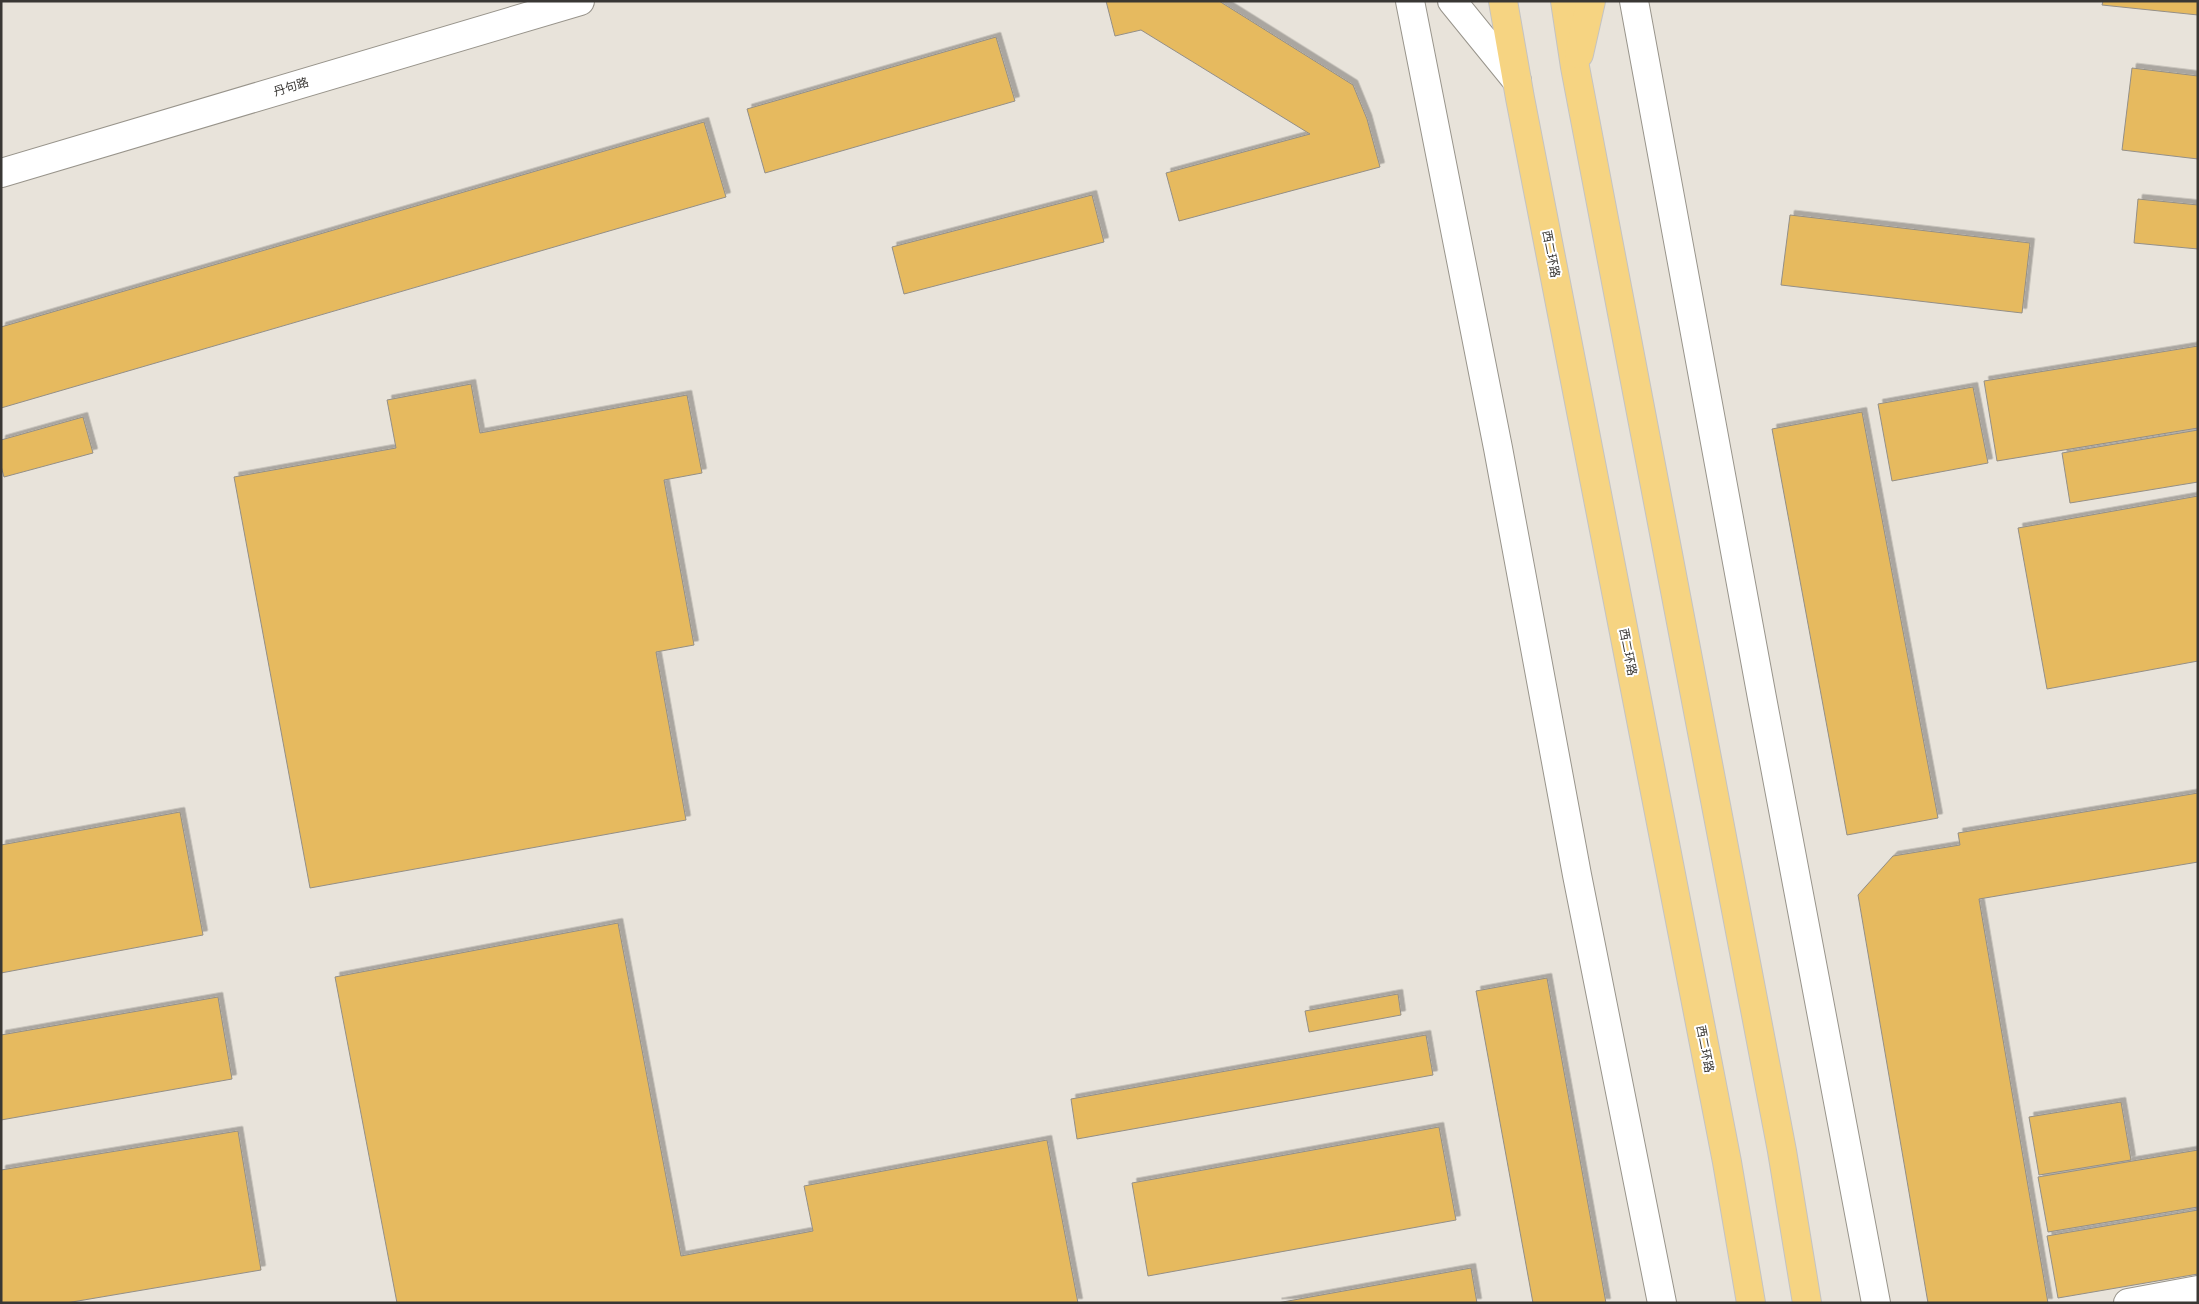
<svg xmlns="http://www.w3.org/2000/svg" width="2199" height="1304" font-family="'Crimson Pro','Noto Sans SC',serif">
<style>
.building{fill:#e6ba5e;stroke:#948f87;filter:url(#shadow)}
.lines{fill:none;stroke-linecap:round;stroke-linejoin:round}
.street-casing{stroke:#98948b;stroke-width:30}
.secondary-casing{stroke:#98948b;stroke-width:30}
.primary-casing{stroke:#c4c3c2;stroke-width:30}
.street{stroke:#fff;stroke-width:28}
.secondary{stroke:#fff;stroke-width:28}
.primary{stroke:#f6d482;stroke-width:28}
.labels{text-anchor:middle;stroke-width:4;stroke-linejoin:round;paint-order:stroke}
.street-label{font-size:12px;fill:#393734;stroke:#fff}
</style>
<defs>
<filter id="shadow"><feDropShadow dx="4.5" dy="-4.5" stdDeviation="0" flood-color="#0004"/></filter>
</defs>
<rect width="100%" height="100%" fill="#e8e3da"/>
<!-- building -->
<g class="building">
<polygon points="1106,1 1219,1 1353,85 1367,119 1380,167 1179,221 1166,173 1310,134 1141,30 1115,36"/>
<polygon points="2103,1 2198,1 2198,15 2102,5"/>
<polygon points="996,37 1015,101 765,173 747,109"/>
<polygon points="2132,68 2198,76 2198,159 2122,150"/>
<polygon points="704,122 726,197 1,408 1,327"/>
<polygon points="1092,195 1104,242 904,294 892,247"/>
<polygon points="2138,199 2198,205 2198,249 2134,243"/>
<polygon points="1790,215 2030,243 2022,313 1781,285"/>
<polygon points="2198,346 2198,428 1997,461 1984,381"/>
<polygon points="471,384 480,433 687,395 702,473 664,480 694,645 656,652 686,820 310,888 234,477 396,448 387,400"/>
<polygon points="1973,387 1988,463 1892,481 1878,404"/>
<polygon points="1862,412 1938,818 1847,835 1772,429"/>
<polygon points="83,417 93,453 4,477 1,466 1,440"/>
<polygon points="2198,430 2198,482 2070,503 2062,453"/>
<polygon points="2198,496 2198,661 2047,689 2018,528"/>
<polygon points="2198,793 2198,862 1979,899 2048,1303 1928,1303 1858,895 1893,856 1960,845 1958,833"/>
<polygon points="180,812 203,935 1,973 1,845"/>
<polygon points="618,923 681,1256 813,1231 804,1186 1047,1140 1078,1303 397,1303 335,977"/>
<polygon points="1547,978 1606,1303 1533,1303 1476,991"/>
<polygon points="1398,994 1401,1015 1309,1032 1305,1011"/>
<polygon points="218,997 232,1079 1,1120 1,1035"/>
<polygon points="1426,1035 1433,1075 1077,1139 1071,1099"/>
<polygon points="2121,1102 2131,1160 2039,1175 2029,1117"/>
<polygon points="1439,1127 1456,1220 1148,1276 1132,1183"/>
<polygon points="238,1131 261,1270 66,1303 1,1303 1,1170"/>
<polygon points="2198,1150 2198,1207 2048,1232 2038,1177"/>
<polygon points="2198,1210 2198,1274 2058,1298 2047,1236"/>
<polygon points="1471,1268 1477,1303 1277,1303"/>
</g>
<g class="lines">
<!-- street casing -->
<g class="street-casing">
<polyline id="street" points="2128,1303 2198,1290"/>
</g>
<!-- secondary casing -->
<g class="secondary-casing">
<g id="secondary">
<polyline points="1410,1 1498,448 1577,875 1662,1303"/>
<polyline points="1452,1 1517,81"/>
<polyline points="1634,1 1762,698 1876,1303"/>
<polyline points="1,173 580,1"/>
</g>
</g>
<!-- primary casing -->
<g class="primary-casing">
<g id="primary">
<polyline points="1503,1 1520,98 1727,1162 1751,1303"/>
<polyline points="1565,1 1575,67 1782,1151 1807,1303"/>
<polyline points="1579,54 1591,1"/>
</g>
</g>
<!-- street -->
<use href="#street" class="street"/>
<!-- secondary -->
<use href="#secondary" class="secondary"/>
<!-- primary -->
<use href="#primary" class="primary"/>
</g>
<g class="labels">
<!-- street labels -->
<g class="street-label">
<text transform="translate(291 87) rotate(-17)" y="4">丹句路</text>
<text transform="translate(1551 254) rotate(79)" y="4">西二环路</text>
<text transform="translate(1628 652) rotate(79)" y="4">西二环路</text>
<text transform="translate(1705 1049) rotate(79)" y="4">西二环路</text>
</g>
</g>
<!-- border -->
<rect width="2199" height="1304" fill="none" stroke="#393734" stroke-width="5"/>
</svg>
